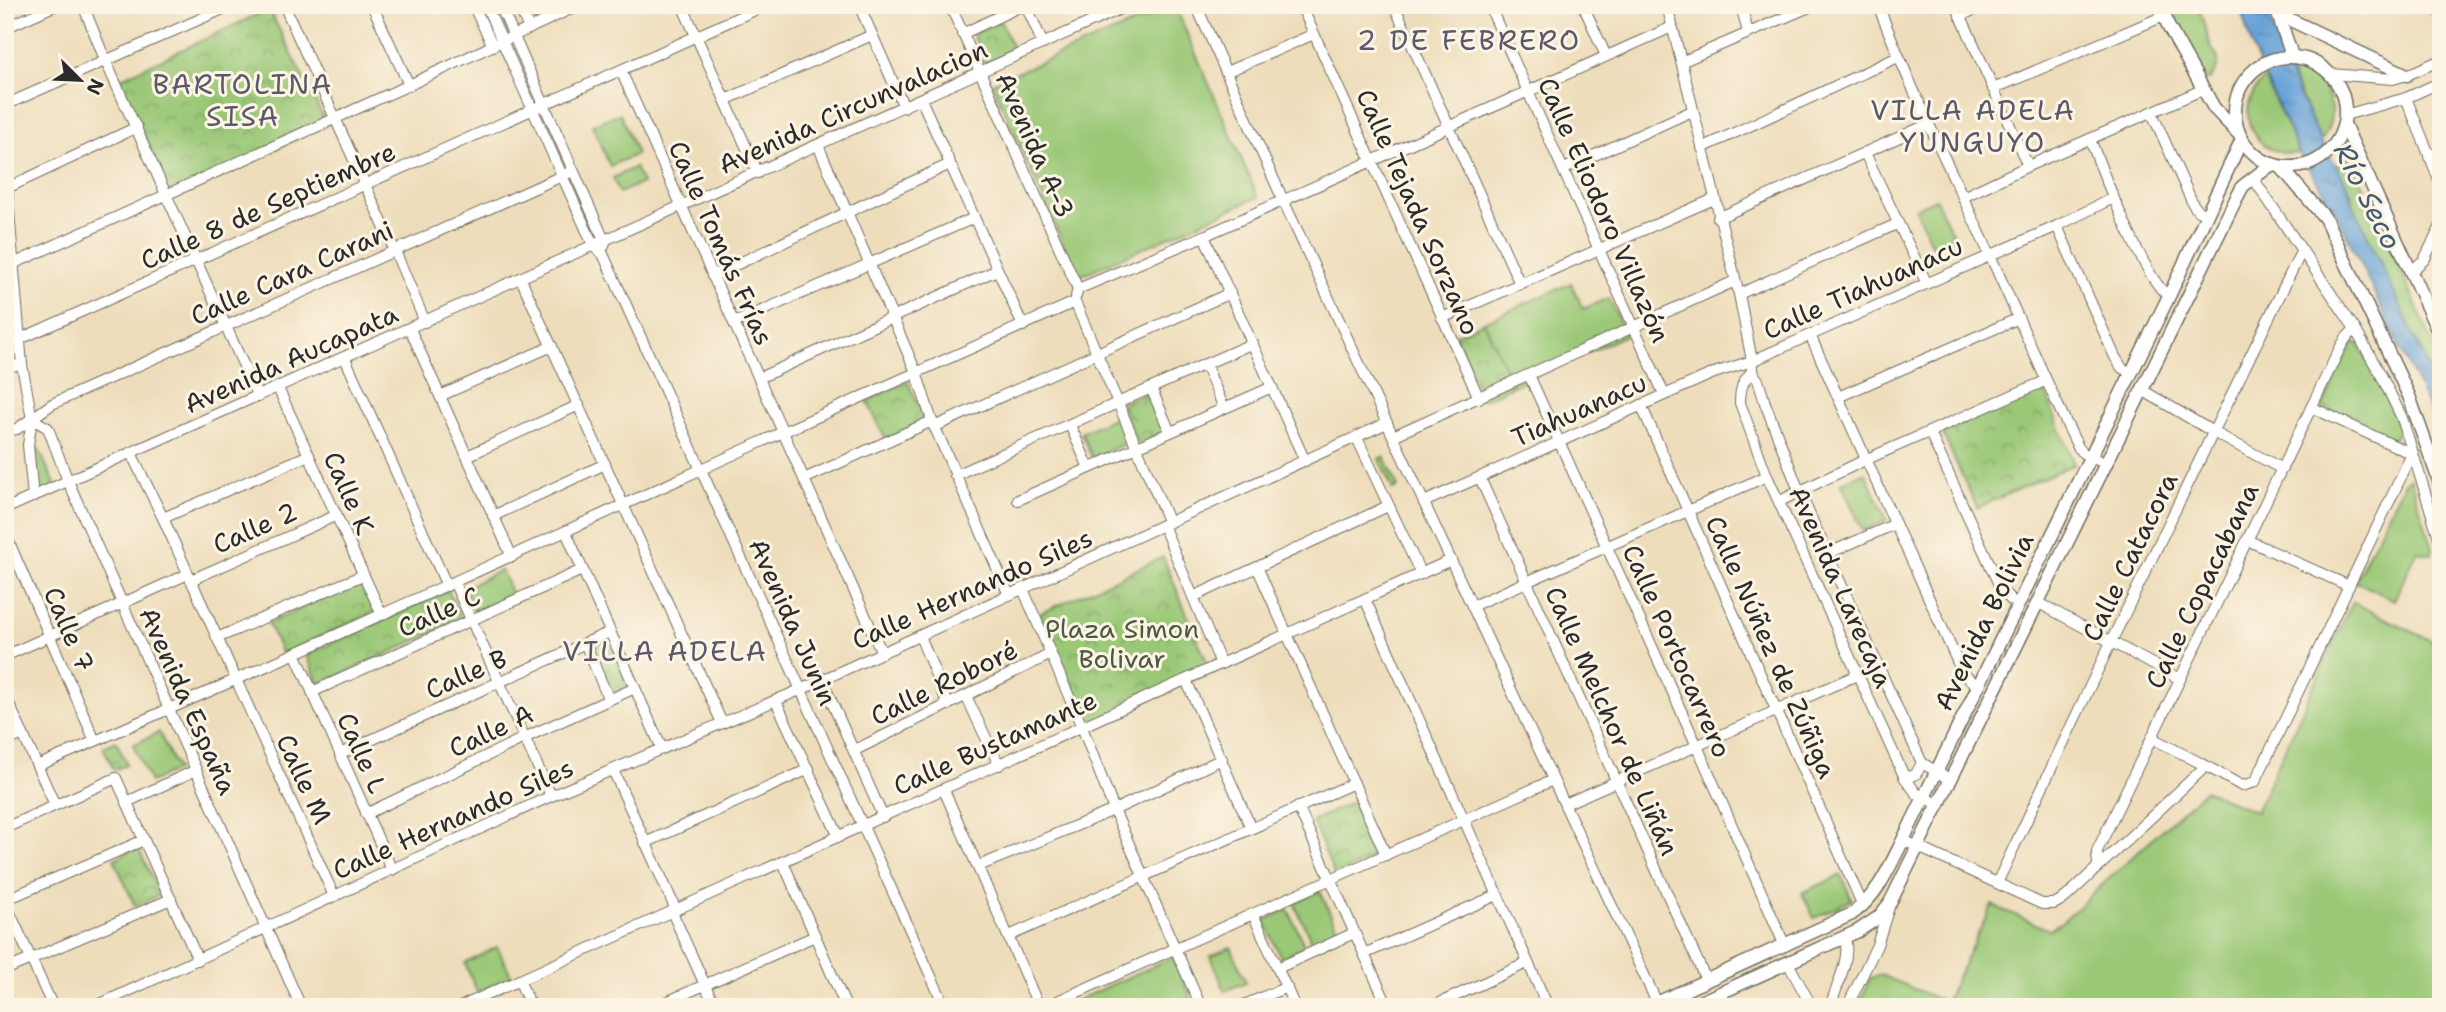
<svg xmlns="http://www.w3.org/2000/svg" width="2446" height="1012" font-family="'Shantell Sans',sans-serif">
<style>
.green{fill:#9ac876;stroke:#627a50;stroke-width:2}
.park{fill:url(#park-crowns);stroke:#627a50;stroke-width:2}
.water{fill:url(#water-ripples);stroke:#496782;stroke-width:2}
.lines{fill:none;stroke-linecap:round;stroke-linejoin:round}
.minor-casing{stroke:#6f695d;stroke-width:12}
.major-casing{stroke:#6f695d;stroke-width:15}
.minor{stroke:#fff;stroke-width:10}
.major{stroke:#fff;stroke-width:12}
.labels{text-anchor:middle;stroke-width:6;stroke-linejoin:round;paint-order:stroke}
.street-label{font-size:26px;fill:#2b2b2b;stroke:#fcf5e5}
.park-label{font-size:26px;fill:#4c5a42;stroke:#fcf5e5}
.neighbourhood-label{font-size:28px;letter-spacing:2px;fill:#5b586a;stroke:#fcf5e5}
.water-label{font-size:28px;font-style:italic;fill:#435b70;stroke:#fcf5e5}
</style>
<defs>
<pattern id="park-crowns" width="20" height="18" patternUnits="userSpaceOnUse" patternTransform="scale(1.75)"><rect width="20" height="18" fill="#9ac876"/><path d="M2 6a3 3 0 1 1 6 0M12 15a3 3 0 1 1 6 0" fill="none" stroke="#7ea361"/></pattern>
<pattern id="water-ripples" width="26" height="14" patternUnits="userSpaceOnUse" patternTransform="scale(1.75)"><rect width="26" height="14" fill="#67a3d8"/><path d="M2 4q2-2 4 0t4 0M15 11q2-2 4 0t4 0" fill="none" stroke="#5585af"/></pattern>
</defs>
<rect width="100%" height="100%" fill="#fcf5e5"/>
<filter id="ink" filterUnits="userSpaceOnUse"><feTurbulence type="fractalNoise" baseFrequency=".0143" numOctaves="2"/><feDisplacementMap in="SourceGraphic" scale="14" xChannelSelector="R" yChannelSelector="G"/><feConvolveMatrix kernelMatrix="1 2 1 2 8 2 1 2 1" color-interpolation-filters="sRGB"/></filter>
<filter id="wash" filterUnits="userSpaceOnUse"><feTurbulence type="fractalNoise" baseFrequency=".00686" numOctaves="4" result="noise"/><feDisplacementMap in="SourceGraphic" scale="28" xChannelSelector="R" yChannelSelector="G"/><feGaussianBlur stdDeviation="1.57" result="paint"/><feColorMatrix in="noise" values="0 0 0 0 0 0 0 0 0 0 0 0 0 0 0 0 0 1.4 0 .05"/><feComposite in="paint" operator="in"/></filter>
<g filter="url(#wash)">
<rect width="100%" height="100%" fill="#edb"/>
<!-- green -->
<g class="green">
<polygon points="2168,5 2198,5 2212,49 2218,58 2218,66 2210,80 2206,79 2174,23"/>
<polygon points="1175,6 1258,197 1078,277 992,83"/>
<path d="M2289 70C2327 72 2343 111 2321 141Z"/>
<path d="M2265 79 2299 153C2253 159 2230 109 2265 79Z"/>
<polygon points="620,113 637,154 610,166 592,125"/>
<polygon points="2345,156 2352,160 2441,361 2441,394 2353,204 2351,192 2336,167"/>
<polygon points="635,167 642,183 619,193 613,178"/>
<polygon points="1936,199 1954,237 1932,246 1915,208"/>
<polygon points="1571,283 1583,309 1609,298 1626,335 1513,386 1484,322"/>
<polygon points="2355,343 2359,344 2394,413 2399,430 2394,438 2390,439 2322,407 2350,346"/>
<polygon points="1117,416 1129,442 1092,458 1081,433"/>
<path d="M38 448 55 484 53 493 47 497 41 496C33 485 33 463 35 449Z"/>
<polygon points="1384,456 1398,487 1393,490 1379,459"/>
<polygon points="1865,472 1887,520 1863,531 1841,483"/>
<polygon points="2410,478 2431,542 2432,554 2417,552 2394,600 2355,581 2405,481"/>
<polygon points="501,570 512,594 475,612 464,588"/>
<polygon points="2352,602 2432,641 2441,667 2441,1007 1858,1007 1870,978 1881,975 1945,1002 1992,905 2049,930 2064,920 2205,790 2256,812"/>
<polygon points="159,732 177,770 150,782 133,745"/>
<polygon points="1841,875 1852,900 1814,918 1802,893"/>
<polygon points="1320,891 1340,935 1314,947 1294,903"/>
<polygon points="1288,909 1305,947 1281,958 1264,920"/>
<polygon points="497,947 512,977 477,992 465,963"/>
<polygon points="1231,947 1246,982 1225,991 1211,956"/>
<polygon points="1173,957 1195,1007 1062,1007"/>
</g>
<!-- park -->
<g class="park">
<polygon points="269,9 327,125 167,199 117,80"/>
<polygon points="1000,21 1016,54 988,68 973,35"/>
<polygon points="1484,322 1513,386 1483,400 1455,335"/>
<polygon points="907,381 926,420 886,440 867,401"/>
<polygon points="2044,389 2074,464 1977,508 1942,432"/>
<polygon points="1150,391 1167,431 1138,444 1121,404"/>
<polygon points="1163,557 1211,672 1089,724 1039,614"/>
<polygon points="361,582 364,582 379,610 282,654 268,623"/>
<polygon points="448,590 462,620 319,684 306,655"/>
<polygon points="607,638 627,686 611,694 589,645"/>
<polygon points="116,741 127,765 114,770 103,747"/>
<polygon points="1353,802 1376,856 1335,876 1312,821"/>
<polygon points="138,847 160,895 135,906 114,859"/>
</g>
<!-- water -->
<path class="water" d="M2239 5H2265C2279 51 2299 98 2321 141 2332 162 2349 181 2353 204L2441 394V434L2335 210 2299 153 2254 52Z"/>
</g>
<g filter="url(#ink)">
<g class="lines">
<!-- minor casing -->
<g class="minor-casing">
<g id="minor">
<polyline points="83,5 106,62 258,397"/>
<polyline points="284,5 395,251 425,322"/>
<polyline points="372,5 409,85"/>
<polyline points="473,5 493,46"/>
<polyline points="486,5 594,247 603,254 945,1007"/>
<polyline points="500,5 605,242 604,246"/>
<polyline points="519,5 529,29"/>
<polyline points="682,5 758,173"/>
<polyline points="859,5 904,107"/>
<polyline points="950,5 1078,289 1076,296"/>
<polyline points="1026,5 1043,44"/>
<polyline points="1196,5 1283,200 1659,1007"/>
<polyline points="1301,5 1479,398"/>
<polyline points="1394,5 1520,284"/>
<polyline points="1489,5 1664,394"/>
<polyline points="1583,5 1606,56"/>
<path d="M1667 5 1739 294 1752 361V372C1742 381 1740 390 1740 403L1767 476 1905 778 1916 793 1940 805"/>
<polyline points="1741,5 1748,33"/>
<path d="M1878 5C1911 90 1951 171 1989 253 2019 318 2046 383 2078 447L2083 453 2106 464"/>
<polyline points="1956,5 2028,166"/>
<polyline points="2426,5 2441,12"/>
<polyline points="1960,16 1985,5"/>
<polyline points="5,28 56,5"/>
<polyline points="962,34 1023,5"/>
<polyline points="1681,62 1814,5"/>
<polyline points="621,71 882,653"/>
<polyline points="1226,72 1314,34"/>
<polyline points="2331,74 2393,79 2407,75 2441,60"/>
<polyline points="1993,89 2164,16"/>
<polyline points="2406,98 2441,184"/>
<polyline points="921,99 1023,326"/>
<polyline points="725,100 872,35"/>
<polyline points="5,105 232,5"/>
<polyline points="2152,113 2193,204 2198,211 2206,215"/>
<polyline points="2345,115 2406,98 2441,82"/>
<path d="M2090 139C2101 168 2146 284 2169 296"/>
<polyline points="818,145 916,372 932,421 1009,595"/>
<polyline points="1702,148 1898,57"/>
<polyline points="1865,153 1926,282"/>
<polyline points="2429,157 2441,151"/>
<polyline points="5,164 22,365 32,419 28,445 33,497"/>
<polyline points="1564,169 1692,111"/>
<polyline points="2253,178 2355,329 2382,377 2402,418 2441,544"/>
<polyline points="7,188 137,127"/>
<polyline points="1963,197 2028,166 2204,89"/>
<polyline points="1718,218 1929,124"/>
<polyline points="2057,226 2115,357 2122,368 2131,373"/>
<polyline points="1204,236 1305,461"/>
<polyline points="13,264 409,85 579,5"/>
<polyline points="2410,272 2424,260 2441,226"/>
<polyline points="712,276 950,164"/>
<polyline points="521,279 722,723"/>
<polyline points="1078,289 1204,236 1672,27"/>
<polyline points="1739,294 1897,224"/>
<polyline points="5,299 16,298"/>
<polyline points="1075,302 1169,523"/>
<polyline points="1442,318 1714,199"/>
<polyline points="734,323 974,218"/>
<polyline points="410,329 512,557"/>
<polyline points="1810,335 1963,674 1978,686"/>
<polyline points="20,339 766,5"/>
<polyline points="345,358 447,586"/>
<polyline points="1205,364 1224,408"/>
<polyline points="5,366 22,365"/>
<polyline points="1752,372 1758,380 1765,403 1799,491 1922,763 1951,780"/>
<polyline points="1529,375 1697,746 1785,946"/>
<polyline points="759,378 997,270"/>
<polyline points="278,388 382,615"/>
<polyline points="1151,388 1170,432"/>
<polyline points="2142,390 2215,433 2282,469"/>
<polyline points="440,396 552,346"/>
<polyline points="1838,397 2017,319"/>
<polyline points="1641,405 1863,906"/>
<polyline points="2311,407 2412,454"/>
<polyline points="32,419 48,428 68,481 301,1007"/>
<polyline points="1070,425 1089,468"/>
<polyline points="934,427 1230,293"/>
<polyline points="5,431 17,429 52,404 573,171"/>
<polyline points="1930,433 2001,589 2011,600 2018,604"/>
<polyline points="1393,436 1735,281"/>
<polyline points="1357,438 1421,574"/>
<polyline points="131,453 163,518 334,896"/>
<polyline points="467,456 579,405"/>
<polyline points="955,475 1253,343"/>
<polyline points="1480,478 1706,980"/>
<polyline points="804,479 932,421"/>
<polyline points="1018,500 1272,387"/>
<polyline points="1780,501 1865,460 2045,381"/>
<polyline points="1424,502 1714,373 1752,361 2057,226 2113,198"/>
<polyline points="5,509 1129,5"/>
<polyline points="493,516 605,464"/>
<polyline points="163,518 309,455"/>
<polyline points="1163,525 1221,664"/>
<polyline points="566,532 662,749"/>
<polyline points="5,533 95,741"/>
<polyline points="2247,540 2349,586"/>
<polyline points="1829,553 1895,524"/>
<polyline points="1257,567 1386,855"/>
<polyline points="191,580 337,515"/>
<polyline points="454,582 551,796"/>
<polyline points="1023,589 1082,727 1114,810 1201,1007"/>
<polyline points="1193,597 1388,506"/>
<polyline points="1365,599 1548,1007"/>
<polyline points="2039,603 2180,679"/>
<polyline points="1472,606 1767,476"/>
<polyline points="920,636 948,705"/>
<polyline points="217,638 363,575"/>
<polyline points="585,643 609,700"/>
<polyline points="295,653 392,870"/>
<polyline points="5,656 188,574"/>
<polyline points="822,680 883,817"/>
<polyline points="1186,680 1251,828"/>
<polyline points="312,692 582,570"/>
<polyline points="5,695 55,805"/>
<polyline points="966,696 999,765"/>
<polyline points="776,701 839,837"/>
<polyline points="2152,738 2206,766"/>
<polyline points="5,742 23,734"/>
<polyline points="855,750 1051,654"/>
<polyline points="340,754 610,632"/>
<path d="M37 766C288 659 535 545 783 432 880 388 978 346 1075 302"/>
<polyline points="613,770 676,910"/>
<polyline points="1905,778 1916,774 1922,763"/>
<polyline points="944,790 1039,1007"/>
<polyline points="127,802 196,770"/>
<polyline points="1565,804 1857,675"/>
<polyline points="1298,807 1388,1007"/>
<polyline points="366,814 524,738 635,688"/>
<polyline points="5,828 116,778 198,960"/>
<polyline points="1903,840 2042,904 2054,904 2066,897 2206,766 2242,786 2255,782 2412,454"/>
<polyline points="645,843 809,769"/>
<polyline points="783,862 846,1007"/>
<polyline points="979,866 1114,810 1222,759"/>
<polyline points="2098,866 2097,851 2340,348 2346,338 2355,329"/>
<polyline points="1997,883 2111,642 2302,250"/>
<polyline points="5,900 144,840"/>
<polyline points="5,902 53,1007"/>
<polyline points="672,912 715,1007"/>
<polyline points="1253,914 1295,1007"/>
<polyline points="1009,936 1354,783"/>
<polyline points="1364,954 1497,895"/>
<polyline points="1788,963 1812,1007"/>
<polyline points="1278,968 1354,933"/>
<polyline points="5,970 171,899"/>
<polyline points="519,980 531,1007"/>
<polyline points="94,1007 551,796 800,690 1387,423"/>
<polyline points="460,1007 1451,560"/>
<polyline points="655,1007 815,936"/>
<polyline points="1044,1007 1553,780"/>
<polyline points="1239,1007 1287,987"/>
<polyline points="1431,1007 1527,963"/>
<path d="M1830 1007C1836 987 1851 959 1845 938"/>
<polyline points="1847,1007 1877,945 1889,907"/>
</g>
</g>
<!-- major casing -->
<g class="major-casing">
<g id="major">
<polyline points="2162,5 2168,26 2214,108 2238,133"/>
<polyline points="2275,5 2292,56"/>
<polyline points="2278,14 2407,75"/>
<circle cx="2290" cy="112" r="55"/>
<polyline points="2344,124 2441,338"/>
<polyline points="2281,167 2325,218 2409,396 2441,486"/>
<path d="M1648 1007 1852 914C1878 895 1889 868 1903 840L2169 296 2242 139"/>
<polyline points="1689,1007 1858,931 1879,917 1890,903 2236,199 2243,186 2272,164"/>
</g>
</g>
<!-- minor -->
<use href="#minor" class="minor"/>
<!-- major -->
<use href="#major" class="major"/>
</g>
</g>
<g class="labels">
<!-- street labels -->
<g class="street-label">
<text transform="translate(853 107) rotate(-24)" y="9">Avenida Circunvalacion</text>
<text transform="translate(1035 145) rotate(66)" y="9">Avenida A-3</text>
<text transform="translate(268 206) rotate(-24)" y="9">Calle 8 de Septiembre</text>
<text transform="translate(1604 210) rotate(66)" y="9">Calle Eliodoro Villazón</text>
<text transform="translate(1418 212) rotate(66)" y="9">Calle Tejada Sorzano</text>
<text transform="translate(721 243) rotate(66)" y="9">Calle Tomás Frías</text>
<text transform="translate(292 273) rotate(-24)" y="9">Calle Cara Carani</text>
<text transform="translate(1863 288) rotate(-24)" y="9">Calle Tiahuanacu</text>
<text transform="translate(291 359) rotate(-24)" y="9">Avenida Aucapata</text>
<text transform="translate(1579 410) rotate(-24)" y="9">Tiahuanacu</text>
<text transform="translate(349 493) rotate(66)" y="9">Calle K</text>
<text transform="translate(255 528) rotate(-24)" y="9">Calle 2</text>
<text transform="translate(2130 557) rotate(-64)" y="9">Calle Catacora</text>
<text transform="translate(2202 586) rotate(-64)" y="9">Calle Copacabana</text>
<text transform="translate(1841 587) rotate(66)" y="9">Avenida Larecaja</text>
<text transform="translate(972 589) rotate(-24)" y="9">Calle Hernando Siles</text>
<text transform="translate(439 612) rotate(-24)" y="9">Calle C</text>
<text transform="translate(793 622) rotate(66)" y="9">Avenida Junin</text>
<text transform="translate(1984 622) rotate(-64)" y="9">Avenida Bolivia</text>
<text transform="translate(69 629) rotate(67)" y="9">Calle 7</text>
<text transform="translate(1771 647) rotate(66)" y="9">Calle Núñez de Zúñiga</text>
<text transform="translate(1677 651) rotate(66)" y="9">Calle Portocarrero</text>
<text transform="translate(466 674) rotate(-24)" y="9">Calle B</text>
<text transform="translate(944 683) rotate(-26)" y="9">Calle Roboré</text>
<text transform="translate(188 701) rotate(66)" y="9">Avenida España</text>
<text transform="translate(1612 721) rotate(66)" y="9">Calle Melchor de Liñán</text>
<text transform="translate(491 731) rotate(-25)" y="9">Calle A</text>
<text transform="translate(995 743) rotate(-24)" y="9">Calle Bustamante</text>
<text transform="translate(362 753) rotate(66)" y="9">Calle L</text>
<text transform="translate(304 779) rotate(65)" y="9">Calle M</text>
<text transform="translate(453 819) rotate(-24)" y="9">Calle Hernando Siles</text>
</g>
<!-- park labels -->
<g class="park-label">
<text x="1122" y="638">Plaza Simon<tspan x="1122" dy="30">Bolivar</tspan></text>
</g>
<!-- neighbourhood labels -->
<g class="neighbourhood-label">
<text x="1469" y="50">2 DE FEBRERO</text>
<text x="243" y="94">BARTOLINA<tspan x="243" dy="32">SISA</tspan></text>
<text x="1973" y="120">VILLA ADELA<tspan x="1973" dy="32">YUNGUYO</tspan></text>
<text x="665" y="661">VILLA ADELA</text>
</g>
<!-- water labels -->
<g class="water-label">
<text transform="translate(2368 196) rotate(63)" y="10">Río Seco</text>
</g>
</g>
<!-- margin -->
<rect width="2446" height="1012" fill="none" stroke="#fcf5e5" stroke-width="28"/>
<!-- north arrow -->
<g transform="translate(80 80) rotate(114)" stroke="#fcf5e5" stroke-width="5" paint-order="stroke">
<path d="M0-5L12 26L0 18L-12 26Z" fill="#2b2b2b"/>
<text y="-10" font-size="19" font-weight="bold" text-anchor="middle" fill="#2b2b2b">N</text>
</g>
</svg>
